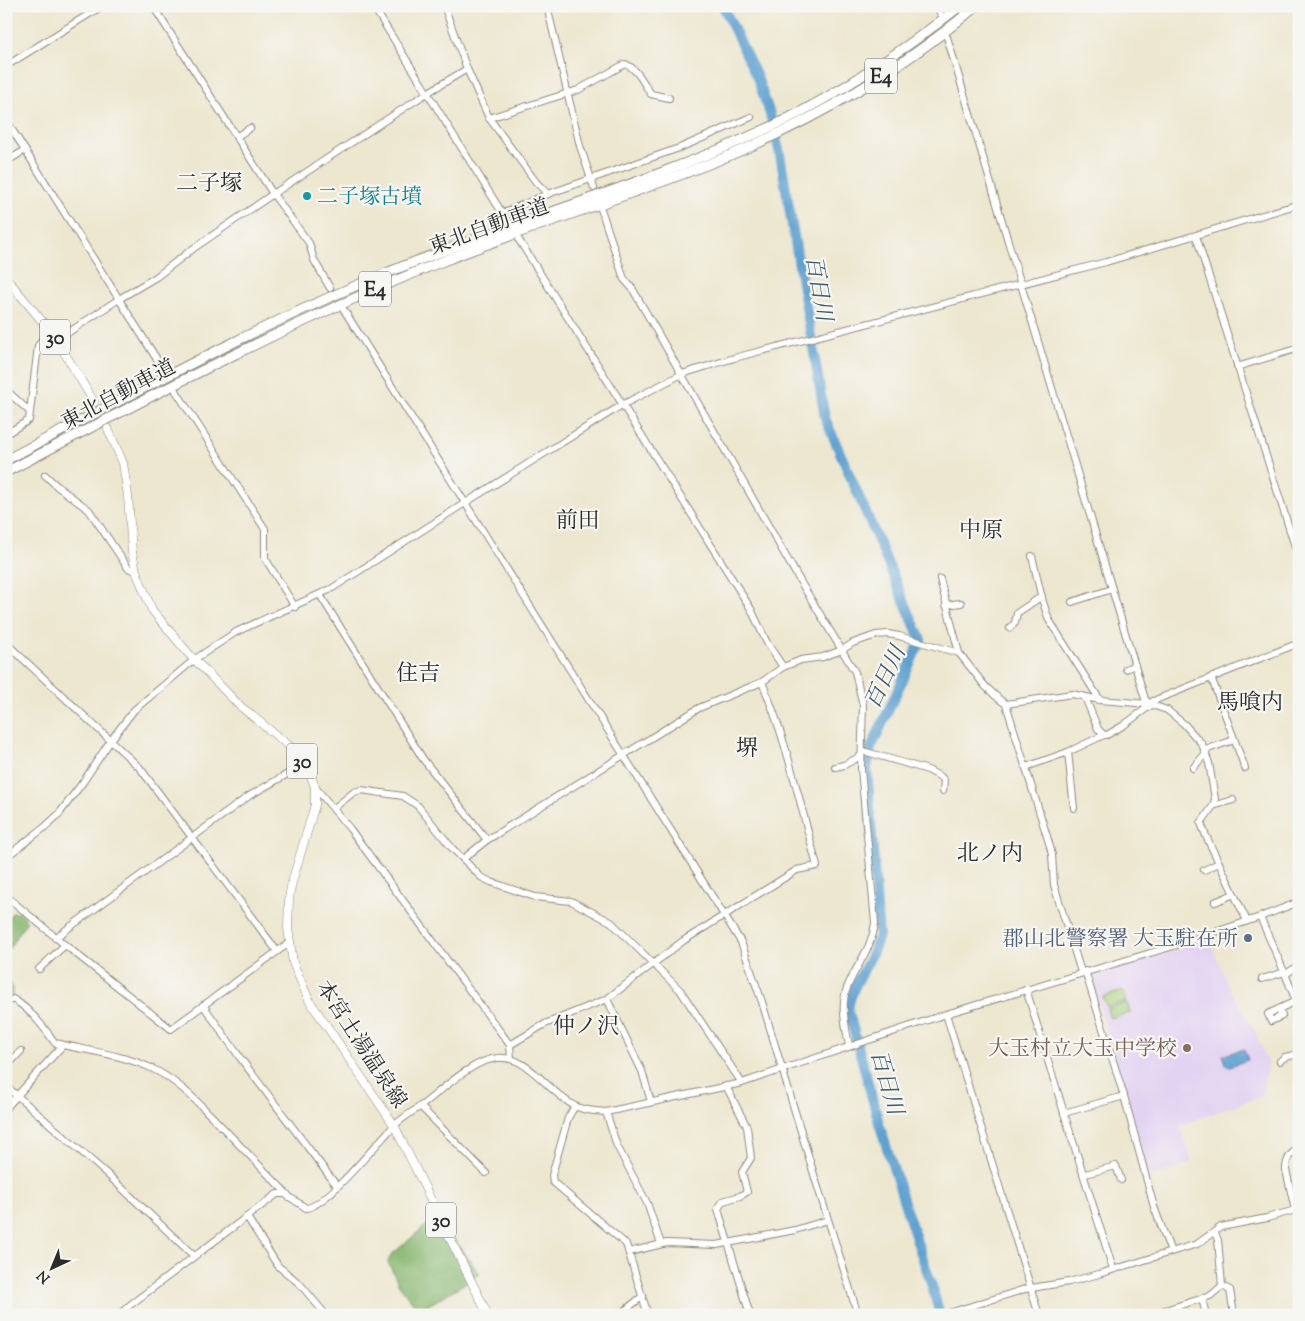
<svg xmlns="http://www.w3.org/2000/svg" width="1305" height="1321" font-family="'Sorts Mill Goudy','Noto Serif JP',serif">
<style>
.built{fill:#e3d3f2}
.green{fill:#abd682;stroke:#6b8056}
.forest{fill:#88b770;stroke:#5a714e}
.water{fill:#5ea2d2;stroke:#44667e}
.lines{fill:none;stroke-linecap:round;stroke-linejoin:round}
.river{stroke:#5ea2d2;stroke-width:10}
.minor-casing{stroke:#8c897d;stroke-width:8}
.major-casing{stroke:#8c897d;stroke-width:9}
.highway-casing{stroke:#8c897d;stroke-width:11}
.minor{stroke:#fff;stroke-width:6}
.major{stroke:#fff;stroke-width:8}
.highway{stroke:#fff;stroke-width:9}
.culture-dot{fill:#0f9aa8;stroke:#f6f6f2;stroke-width:2}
.service-dot{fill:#5c6f8a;stroke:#f6f6f2;stroke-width:2}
.education-dot{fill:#8d6e63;stroke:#f6f6f2;stroke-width:2}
.labels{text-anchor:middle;stroke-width:4.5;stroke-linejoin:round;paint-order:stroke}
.shield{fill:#f6f6f2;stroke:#686867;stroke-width:1}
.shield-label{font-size:20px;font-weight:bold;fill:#2b2b2b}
.culture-label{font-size:21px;fill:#0d838f;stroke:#f6f6f2;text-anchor:start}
.street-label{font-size:21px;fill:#2b2b2b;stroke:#f6f6f2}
.service-label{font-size:21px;fill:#4e5e75;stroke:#f6f6f2;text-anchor:end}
.education-label{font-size:21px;fill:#785e54;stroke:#f6f6f2;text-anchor:end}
.neighbourhood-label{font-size:22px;fill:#2b2b2b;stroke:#f6f6f2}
.water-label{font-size:22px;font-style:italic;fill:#3f5b6e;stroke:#f6f6f2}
</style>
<rect width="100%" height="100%" fill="#f6f6f2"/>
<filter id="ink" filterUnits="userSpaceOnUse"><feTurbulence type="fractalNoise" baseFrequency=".02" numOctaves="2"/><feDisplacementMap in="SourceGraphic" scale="10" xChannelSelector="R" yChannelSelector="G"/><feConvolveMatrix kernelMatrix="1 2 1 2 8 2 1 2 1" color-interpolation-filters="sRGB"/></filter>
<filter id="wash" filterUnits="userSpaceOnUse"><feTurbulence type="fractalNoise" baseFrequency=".0096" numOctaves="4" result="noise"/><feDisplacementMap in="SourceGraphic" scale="20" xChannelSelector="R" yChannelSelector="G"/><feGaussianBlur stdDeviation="1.12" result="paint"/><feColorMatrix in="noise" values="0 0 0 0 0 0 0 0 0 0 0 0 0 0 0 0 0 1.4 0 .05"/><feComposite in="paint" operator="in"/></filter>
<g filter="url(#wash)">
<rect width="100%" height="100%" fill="#ede7cf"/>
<!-- built -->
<polygon class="built" points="1209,939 1230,990 1256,1033 1267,1063 1262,1096 1180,1125 1192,1163 1150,1177 1091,978"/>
<!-- green -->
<g class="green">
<polygon points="1123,991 1127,1001 1107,1007 1103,997"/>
<polygon points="1127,1003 1130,1013 1110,1018 1107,1009"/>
</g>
<!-- forest -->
<g class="forest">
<polygon points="13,912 22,914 27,921 6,953 6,920"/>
<polygon points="6,972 12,987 12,997 6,998"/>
<polygon points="441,1221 480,1274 419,1311 399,1285 388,1262 391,1255 429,1223"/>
</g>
<!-- water -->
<polygon class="water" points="1244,1049 1248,1060 1227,1067 1223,1055"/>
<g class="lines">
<!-- river -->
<path class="river" d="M723 6 757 77 770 114 780 154 825 418 921 640 871 748 867 767 879 935C873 962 852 981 848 1009L878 1120 908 1215 931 1283 940 1315"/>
</g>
</g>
<g filter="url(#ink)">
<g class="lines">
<!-- minor casing -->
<g class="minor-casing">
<g id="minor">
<polyline points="153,6 273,194 309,243 314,260 330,288"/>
<polyline points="373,6 506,219"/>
<polyline points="444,6 467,69 489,118 536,182 548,194 682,147 751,117"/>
<polyline points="547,6 580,146 594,188"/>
<polyline points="937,6 940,13"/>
<polyline points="947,37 1121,619 1145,699 1149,704"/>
<polyline points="6,66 102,6"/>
<path d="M489 118 578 90 625 64C637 68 644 84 651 94L669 98"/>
<polyline points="6,120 163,369"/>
<polyline points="236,137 250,128"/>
<polyline points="6,162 25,150"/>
<path d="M601 209 624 279 632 288 800 581 855 672 863 705 861 769 875 923C872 949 856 965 847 988 840 1006 846 1027 849 1046"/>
<polyline points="503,213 548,194"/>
<polyline points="1196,236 1299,559"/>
<polyline points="519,240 751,609 767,643 783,667"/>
<polyline points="344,310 741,942 762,1002 815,1178 858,1315"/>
<polyline points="57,340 119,299 156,277 194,248 273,194 427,93 467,69"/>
<polyline points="1237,367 1299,348"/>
<polyline points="6,390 30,412 29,420 6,434"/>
<polyline points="176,391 265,529 265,558 295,607"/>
<polyline points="30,412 38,346 42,340 53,334"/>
<polyline points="45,475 58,487 89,510 128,568 136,571"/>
<polyline points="1032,556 1042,599 1049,620 1100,700"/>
<polyline points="940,579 959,653 985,686 999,699 1006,704 1072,694 1100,700 1149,704 1167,710 1184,724 1202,744 1209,763 1215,799 1213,806 1201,823 1206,836 1247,921"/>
<polyline points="320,595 423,759 487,840"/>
<polyline points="1072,602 1112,589"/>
<polyline points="946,605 961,603"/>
<polyline points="1010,628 1015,623 1017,613 1042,596"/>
<polyline points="6,643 140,768 277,951"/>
<polyline points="1126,669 1135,665"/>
<polyline points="1211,677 1245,768"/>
<polyline points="1085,697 1098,729 1104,735 1107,735 1124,725 1151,705"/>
<polyline points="1006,704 1049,843 1052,855 1054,885 1081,972"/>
<polyline points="1149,704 1153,701 1299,643"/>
<polyline points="1205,750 1234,740"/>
<polyline points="863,751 928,770 941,777 944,780 943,791"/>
<polyline points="1068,752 1074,808"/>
<polyline points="835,767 844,765 861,756"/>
<polyline points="1026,767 1068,752 1104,735"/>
<polyline points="1193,768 1206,753"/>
<polyline points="315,787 350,829 510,1045 511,1059"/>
<polyline points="1213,806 1233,800"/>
<polyline points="334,808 354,792 361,790 403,796 418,806 452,848 481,877 491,882 535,897 571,901 611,922 680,990 742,1083"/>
<polyline points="6,857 45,827 59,814 83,782 111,740 134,710 195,659 236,632 331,589 465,503 622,405 682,374 734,358 1106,262 1299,204"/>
<polyline points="463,859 487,840 699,708 762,682 783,667 801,660 823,657 842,650 853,643 876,635 888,634 899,636 959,653"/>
<polyline points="1204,870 1219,863"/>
<polyline points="6,896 65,945 171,1029 289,943"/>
<polyline points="1215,902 1234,894"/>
<polyline points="1260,917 1286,976 1299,1009"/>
<polyline points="55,938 249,796 305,764"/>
<polyline points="39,969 65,945"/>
<polyline points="1085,971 1124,1096 1154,1207 1171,1252"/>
<polyline points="1286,974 1299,965"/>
<polyline points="1262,979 1285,972"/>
<polyline points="1026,989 1064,1113 1124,1096"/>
<polyline points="607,999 642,1071 651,1102"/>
<path d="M6 1003 13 999C30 1009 44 1027 55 1043 87 1051 121 1054 151 1068 181 1082 201 1106 224 1129 245 1151 267 1173 288 1195"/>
<polyline points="203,1005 241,1059 337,1186"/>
<polyline points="1278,1009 1282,1016 1271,1021 1268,1014 1296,1001"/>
<polyline points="946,1014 1039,1315"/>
<path d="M510 1045 545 1024 607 999 683 941 797 870 817 866C800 804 787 741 762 682"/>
<polyline points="1280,1061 1285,1057 1299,1054"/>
<polyline points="6,1067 21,1051"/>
<polyline points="6,1086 107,1174 194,1256"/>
<polyline points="726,1086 747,1127 751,1158 742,1172 747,1192 740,1196 723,1201 718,1209 750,1315"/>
<polyline points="420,1106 486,1173"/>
<polyline points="575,1106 568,1118 552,1175 553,1182 626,1244 648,1315"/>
<polyline points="6,1108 63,1045"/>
<polyline points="606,1112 617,1146 647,1203 661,1244"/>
<polyline points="1064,1113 1113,1269"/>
<polyline points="1085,1174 1116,1166 1121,1180"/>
<path d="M1295 1210 1286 1170C1286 1160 1289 1153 1299 1149"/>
<polyline points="247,1217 278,1266 300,1284 326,1315"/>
<polyline points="629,1252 667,1243 716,1245 728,1243 795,1230 828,1220"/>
<polyline points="1222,1286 1230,1290 1234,1315"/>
<polyline points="1202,1298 1206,1315"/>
<path d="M119 1315 130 1305 277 1194H285L306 1208C326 1207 378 1141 394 1126 402 1118 412 1112 421 1106 442 1090 472 1060 498 1058 529 1055 550 1095 577 1107 586 1111 596 1111 606 1112L742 1083 946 1014 1177 945 1260 917 1299 902"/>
<polyline points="619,1315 643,1296"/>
<polyline points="943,1315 1025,1289 1069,1282 1099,1274 1197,1244 1221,1227 1267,1218 1299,1209"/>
<polyline points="1149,1315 1210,1296 1222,1286 1218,1240 1215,1233"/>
</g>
</g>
<!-- major casing -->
<g class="major-casing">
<g id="major">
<polyline points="6,278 53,334 94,402"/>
<polyline points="108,429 123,463 128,496 132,552 136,571 152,610 188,653 240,706 293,749 304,763 311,776 315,787 315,805 292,882 289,898 288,928 293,963 309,1000 394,1125 488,1315"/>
</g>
</g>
<!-- highway casing -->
<g class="highway-casing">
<g id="highway">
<path d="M6 460C129 396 251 329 379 276 510 222 648 185 777 124 842 92 903 51 960 6"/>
<path d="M6 472C151 396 294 320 446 260 538 223 634 195 726 157 813 121 904 68 976 6"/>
</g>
</g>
<!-- minor -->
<use href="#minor" class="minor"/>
<!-- major -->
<use href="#major" class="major"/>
<!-- highway -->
<use href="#highway" class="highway"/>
</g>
</g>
<!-- markers -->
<circle class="culture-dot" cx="307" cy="196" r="5"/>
<circle class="service-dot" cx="1248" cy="938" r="5"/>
<circle class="education-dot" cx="1187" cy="1048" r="5"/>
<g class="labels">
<!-- shield labels -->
<g class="shield">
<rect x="865" y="58.5" width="32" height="35" rx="4"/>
<rect x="359" y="271.5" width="32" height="35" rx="4"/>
<rect x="40" y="319.5" width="30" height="35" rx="4"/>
<rect x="287" y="743.5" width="30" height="35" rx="4"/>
<rect x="426" y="1202.5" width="30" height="35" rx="4"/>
</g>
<g class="shield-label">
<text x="881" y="83">E4</text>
<text x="375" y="296">E4</text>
<text x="55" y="344">30</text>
<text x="302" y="768">30</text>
<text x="441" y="1227">30</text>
</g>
<!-- culture labels -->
<g class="culture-label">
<text x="317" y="203">二子塚古墳</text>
</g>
<!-- street labels -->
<g class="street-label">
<text transform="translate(489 226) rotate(-20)" y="7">東北自動車道</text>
<text transform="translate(118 394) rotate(-28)" y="7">東北自動車道</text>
<text transform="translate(362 1044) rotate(57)" y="7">本宮土湯温泉線</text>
</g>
<!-- service labels -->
<g class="service-label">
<text x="1238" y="945">郡山北警察署 大玉駐在所</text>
</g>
<!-- education labels -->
<g class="education-label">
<text x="1177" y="1055">大玉村立大玉中学校</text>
</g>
<!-- neighbourhood labels -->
<g class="neighbourhood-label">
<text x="209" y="190">二子塚</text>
<text x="578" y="527">前田</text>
<text x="981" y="537">中原</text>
<text x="418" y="680">住吉</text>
<text x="1250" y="709">馬喰内</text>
<text x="747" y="755">堺</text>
<text x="990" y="860">北ノ内</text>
<text x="586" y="1033">仲ノ沢</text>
</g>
<!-- water labels -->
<g class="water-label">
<text transform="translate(820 288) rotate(80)" y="8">百日川</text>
<text transform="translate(884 677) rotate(-65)" y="8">百日川</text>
<text transform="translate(888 1082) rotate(74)" y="8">百日川</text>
</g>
</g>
<!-- margin -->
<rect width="1305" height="1321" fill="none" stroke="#f6f6f2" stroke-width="25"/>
<!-- north arrow -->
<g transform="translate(52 1268) rotate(224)" stroke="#f6f6f2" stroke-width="4" paint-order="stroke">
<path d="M0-4L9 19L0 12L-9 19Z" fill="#2b2b2b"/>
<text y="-8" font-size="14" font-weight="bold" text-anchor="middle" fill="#2b2b2b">N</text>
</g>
</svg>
